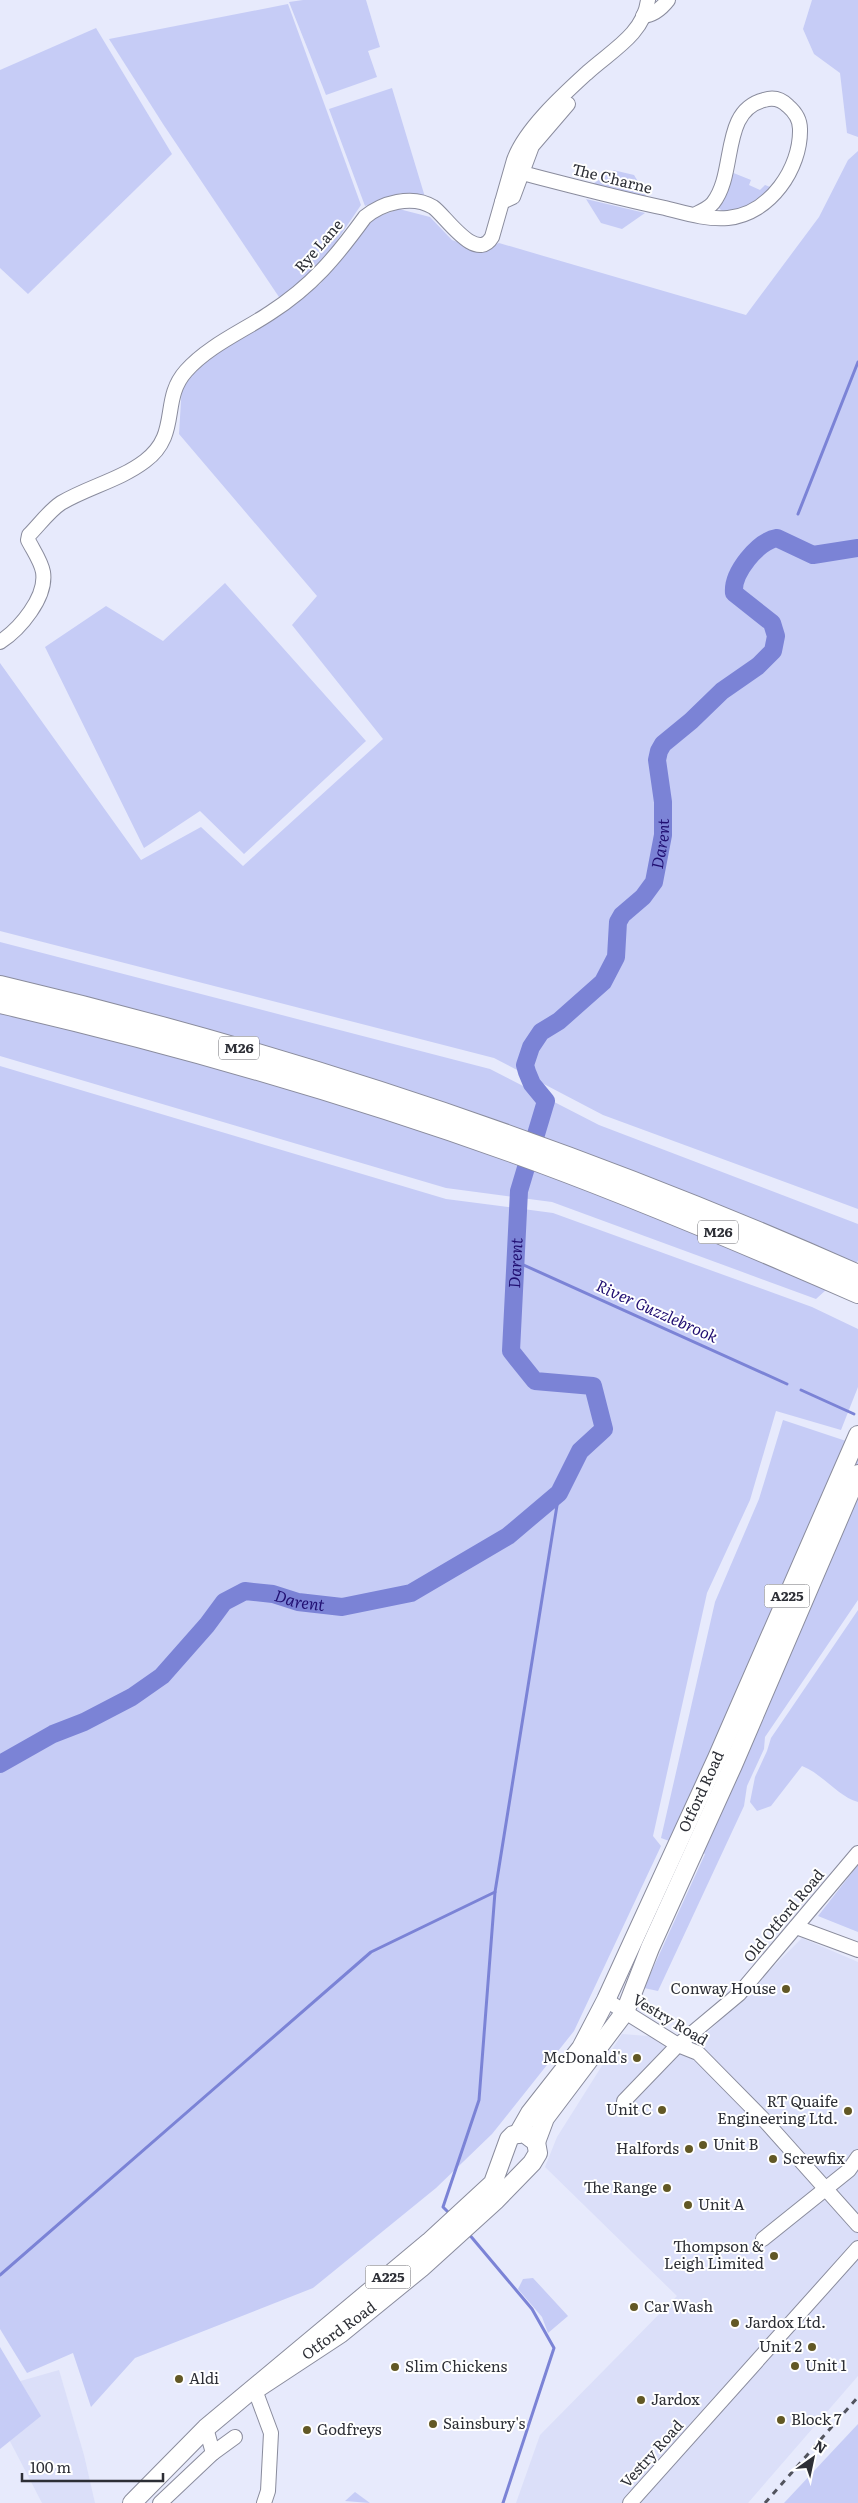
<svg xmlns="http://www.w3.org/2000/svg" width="858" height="2503" font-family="Literata,serif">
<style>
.built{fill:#dbdff9}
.green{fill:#c6ccf6}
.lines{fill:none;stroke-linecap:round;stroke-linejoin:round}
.stream{stroke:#7b83d6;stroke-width:3}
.river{stroke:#7b83d6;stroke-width:18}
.minor-casing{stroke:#8a8c9d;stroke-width:16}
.major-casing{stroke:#8a8c9d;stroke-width:20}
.highway-casing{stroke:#8a8c9d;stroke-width:22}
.minor{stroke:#fff;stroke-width:14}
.major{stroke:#fff;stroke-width:18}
.highway{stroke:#fff;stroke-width:20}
.rail{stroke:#52545e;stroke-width:3;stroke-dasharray:6 6;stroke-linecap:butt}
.poi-dot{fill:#625825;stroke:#fff;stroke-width:2}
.labels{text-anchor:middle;stroke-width:4;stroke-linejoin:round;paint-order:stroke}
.shield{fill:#fff;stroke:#6c6d72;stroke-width:1}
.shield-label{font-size:14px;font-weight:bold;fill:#2d2f36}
.street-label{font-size:15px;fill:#2d2f36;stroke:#fff}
.poi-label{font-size:15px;fill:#2d2f36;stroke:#fff;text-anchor:start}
.water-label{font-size:16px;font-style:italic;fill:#210f72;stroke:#fff}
</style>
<rect width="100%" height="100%" fill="#e7eafc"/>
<!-- built -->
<g class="built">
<polygon points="802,1938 858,1962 858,2376 748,2503 516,2503 540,2435 677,2296 545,2167 557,2137 622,2034 700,2040"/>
<polygon points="59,2370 84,2455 95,2503 42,2503 0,2422 10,2384"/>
</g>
<!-- green -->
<g class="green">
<polygon points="303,0 366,0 380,47 368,51 377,77 326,95 289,2"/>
<polygon points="812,0 858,0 858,137 847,133 840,73 814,54 803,29"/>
<polygon points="288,4 361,205 313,276 281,300 163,124 109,39"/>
<polygon points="96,28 172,154 28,294 0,268 0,70"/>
<polygon points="392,88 425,197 401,193 365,206 329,109"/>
<polygon points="858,151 858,1209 603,1115 494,1058 0,931 0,663 141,860 201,827 243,866 383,739 292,625 317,596 179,434 182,384 215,354 320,284 369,220 399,209 430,217 452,240 480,250 499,243 746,315 819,217 848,160"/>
<polygon points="613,170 634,175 648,198 593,184"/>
<polygon points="731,172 751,180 749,185 760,190 765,185 773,188 747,208 723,212 717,206"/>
<polygon points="586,199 645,213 622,229 601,223"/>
<polygon points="225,583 366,741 244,854 200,811 144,848 45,647 106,606 163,641"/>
<polygon points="0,942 490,1069 599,1125 858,1224 858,1261 816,1299 552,1202 446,1188 0,1056"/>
<polygon points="0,1066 446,1199 553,1213 812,1307 858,1329 858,1387 841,1430 776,1411 750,1500 707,1593 653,1836 661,1846 574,2031 492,2134 436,2188 313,2288 135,2358 91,2407 73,2353 27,2373 0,2329"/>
<polygon points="783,1420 858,1445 858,1600 765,1737 764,1749 747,1786 744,1806 658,1991 644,1988 705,1854 661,1838 715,1602 759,1499"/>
<path d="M858 1610V1802C837 1796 823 1774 802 1766L771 1806 757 1811 750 1802 755 1777 767 1751 771 1738Z"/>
<polygon points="858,1865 858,1932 818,1916"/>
<polygon points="533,2278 568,2316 548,2333 542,2317 518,2289 523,2279"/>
<polygon points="0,2347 41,2416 0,2449"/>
<polygon points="858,2424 858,2503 784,2503"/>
<polygon points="355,2492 370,2503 345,2501"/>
</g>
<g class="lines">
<!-- stream -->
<g class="stream">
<polyline points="798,514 858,362"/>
<polyline points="517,1262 787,1384"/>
<polyline points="801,1390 854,1414"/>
<polyline points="450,2214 443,2207 479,2100 495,1892"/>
<polyline points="468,2233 532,2309 554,2348 503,2503"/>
<polyline points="0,2275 371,1952 495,1892 559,1493"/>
</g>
<!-- river -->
<path class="river" id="s1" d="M0 1764 53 1734 84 1722 132 1697 162 1676 207 1625 224 1602 245 1591 273 1594 298 1602 342 1607 411 1593 508 1536 559 1493 580 1451 604 1429 593 1386 535 1381 511 1351 519 1191 546 1101 532 1084 527 1072 525 1065 531 1047 541 1032 559 1021 603 982 616 957 618 922 622 915 643 897 654 882 663 835V802L657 760 659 751 663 744 691 721 722 691 758 666 773 651 776 636 772 623 734 593C732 573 758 541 777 538L813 555 858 548"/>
<!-- minor casing -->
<g class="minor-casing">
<g id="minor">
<path d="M643 16C654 15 661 9 668 0"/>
<path d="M522 173C569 185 617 198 665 208 685 213 707 220 728 218 770 214 801 168 800 129 800 119 795 112 788 106 781 99 773 97 764 100 720 111 737 173 713 203 709 208 700 212 694 215"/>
<polyline points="502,202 513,197 532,146 568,104"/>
<path d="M0 642C20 629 47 597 43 572 41 561 33 550 28 540L29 535C39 525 49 511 61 503 88 487 120 480 145 461 181 434 160 400 186 371 208 346 243 331 270 313 312 286 336 257 365 217 382 203 412 194 433 207 445 215 476 264 492 237L514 160C525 129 564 94 588 72 611 51 644 34 648 0"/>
<polyline points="796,1927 858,1950"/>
<polyline points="606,2000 678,2045 698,2053 766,2122 858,2225"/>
<polyline points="624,2101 678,2045 739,1994 858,1853"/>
<polyline points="763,2239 849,2170 858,2157"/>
<polyline points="255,2390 271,2433 268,2491 264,2503"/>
<polyline points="213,2453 235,2437"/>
<polyline points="160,2503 213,2453 206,2428"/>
<polyline points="630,2503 858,2248"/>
</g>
</g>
<!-- major casing -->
<g class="major-casing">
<g id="major">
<path id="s2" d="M518 2134 530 2113 581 2048 606 2000 717 1758 858 1435"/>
<polyline points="536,2142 545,2118 625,2012 650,1948 733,1765 858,1474"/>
<polyline points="132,2503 206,2428 429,2242 493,2183 509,2139 513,2135 524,2133 536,2142 538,2153 532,2163 496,2200 421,2268 340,2334 255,2390"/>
</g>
</g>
<!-- highway casing -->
<g class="highway-casing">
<g id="highway">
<path d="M0 986C298 1056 579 1151 858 1275"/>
<path d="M0 1003C173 1043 344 1092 512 1152 629 1194 744 1243 858 1293"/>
</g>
</g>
<!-- minor -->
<use href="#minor" class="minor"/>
<!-- major -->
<use href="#major" class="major"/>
<!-- highway -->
<use href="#highway" class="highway"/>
<!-- rail -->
<polyline class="rail" points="765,2503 858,2397"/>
</g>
<!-- markers -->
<g class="poi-dot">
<circle cx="786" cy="1989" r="5"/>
<circle cx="637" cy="2058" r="5"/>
<circle cx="662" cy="2110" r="5"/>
<circle cx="848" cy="2111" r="5"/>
<circle cx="703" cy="2145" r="5"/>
<circle cx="689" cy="2149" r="5"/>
<circle cx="773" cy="2159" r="5"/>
<circle cx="667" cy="2188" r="5"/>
<circle cx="688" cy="2205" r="5"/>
<circle cx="774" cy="2256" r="5"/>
<circle cx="634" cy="2307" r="5"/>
<circle cx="735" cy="2323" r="5"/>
<circle cx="812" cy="2347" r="5"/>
<circle cx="795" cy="2366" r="5"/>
<circle cx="395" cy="2367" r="5"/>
<circle cx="179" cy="2379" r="5"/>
<circle cx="641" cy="2400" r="5"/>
<circle cx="781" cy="2420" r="5"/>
<circle cx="433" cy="2424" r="5"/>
<circle cx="307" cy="2430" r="5"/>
</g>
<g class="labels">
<!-- shield labels -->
<g class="shield">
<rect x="219" y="1036.5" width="40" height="23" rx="4"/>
<rect x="698" y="1220.5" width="40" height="23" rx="4"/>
<rect x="764.5" y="1584.5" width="45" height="23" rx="4"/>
<rect x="365.5" y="2265.5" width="45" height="23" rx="4"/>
</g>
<g class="shield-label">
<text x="239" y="1053">M26</text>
<text x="718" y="1237">M26</text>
<text x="787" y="1601">A225</text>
<text x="388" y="2282">A225</text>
</g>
<!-- street labels -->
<g class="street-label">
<text transform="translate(612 179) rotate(14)" y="5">The Charne</text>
<text transform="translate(319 246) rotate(-49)" y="5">Rye Lane</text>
<text dy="5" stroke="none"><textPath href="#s2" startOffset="390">Otford Road</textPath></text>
<text transform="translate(784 1916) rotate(-50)" y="5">Old Otford Road</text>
<text transform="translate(670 2020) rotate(31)" y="5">Vestry Road</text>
<text transform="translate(339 2331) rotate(-36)" y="5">Otford Road</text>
<text transform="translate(652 2454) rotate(-48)" y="5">Vestry Road</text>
</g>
<!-- poi labels -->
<g class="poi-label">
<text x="776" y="1994" text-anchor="end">Conway House</text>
<text x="627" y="2063" text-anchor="end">McDonald's</text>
<text x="838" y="2107" text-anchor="end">RT Quaife<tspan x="838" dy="17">Engineering Ltd.</tspan></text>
<text x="652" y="2115" text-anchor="end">Unit C</text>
<text x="713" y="2150">Unit B</text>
<text x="679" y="2154" text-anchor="end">Halfords</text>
<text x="783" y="2164">Screwfix</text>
<text x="657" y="2193" text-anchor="end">The Range</text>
<text x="698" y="2210">Unit A</text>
<text x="764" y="2252" text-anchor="end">Thompson &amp;<tspan x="764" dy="17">Leigh Limited</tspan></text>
<text x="644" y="2312">Car Wash</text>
<text x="745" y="2328">Jardox Ltd.</text>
<text x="802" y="2352" text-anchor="end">Unit 2</text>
<text x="805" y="2371">Unit 1</text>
<text x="405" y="2372">Slim Chickens</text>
<text x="189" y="2384">Aldi</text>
<text x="651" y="2405">Jardox</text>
<text x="791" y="2425">Block 7</text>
<text x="443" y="2429">Sainsbury's</text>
<text x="317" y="2435">Godfreys</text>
</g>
<!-- water labels -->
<g class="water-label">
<text dy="6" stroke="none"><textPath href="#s1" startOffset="1444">Darent</textPath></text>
<text dy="6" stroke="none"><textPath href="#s1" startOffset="962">Darent</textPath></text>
<text transform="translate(657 1311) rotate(24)" y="6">River Guzzlebrook</text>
<text dy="6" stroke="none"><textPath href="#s1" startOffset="361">Darent</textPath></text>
</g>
</g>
<!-- north arrow -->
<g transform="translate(813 2458) rotate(33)" stroke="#ffffff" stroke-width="4" paint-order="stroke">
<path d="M0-4L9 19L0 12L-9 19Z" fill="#2d2f36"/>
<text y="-8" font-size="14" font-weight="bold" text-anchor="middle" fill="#2d2f36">N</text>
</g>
<!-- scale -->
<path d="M22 2473v8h141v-8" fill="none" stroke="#2d2f36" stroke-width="2.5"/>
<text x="30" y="2473" font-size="15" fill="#2d2f36" stroke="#ffffff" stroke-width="4" paint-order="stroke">100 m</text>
</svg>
